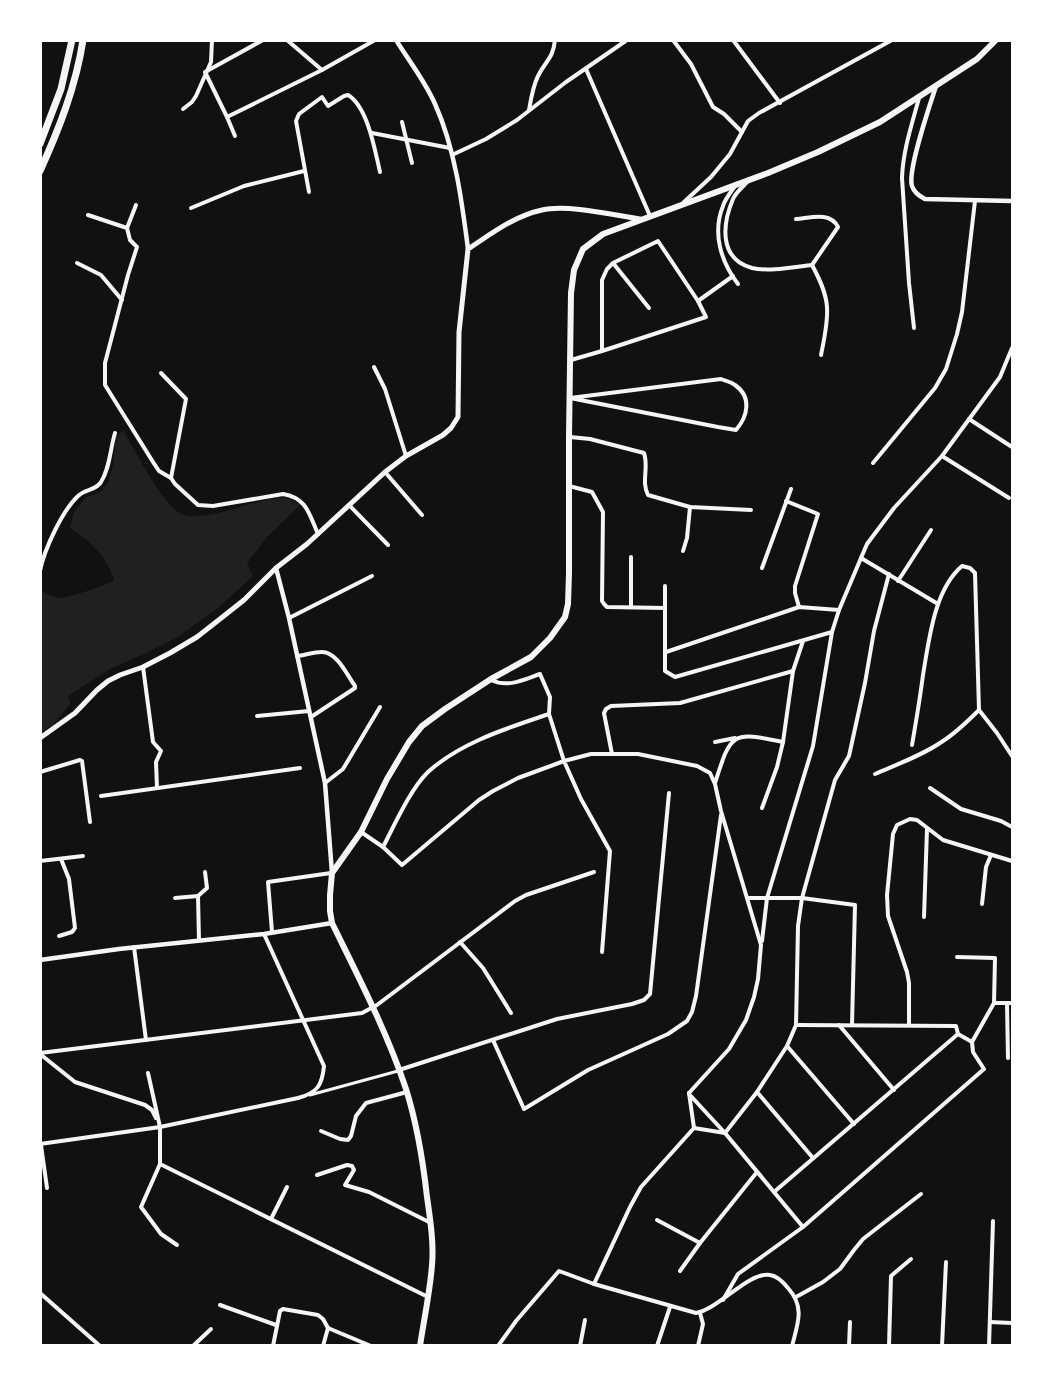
<svg xmlns="http://www.w3.org/2000/svg" width="1053" height="1386" font-family="'DejaVu Sans',sans-serif">
<style>
.green{fill:#202020}
.lines{fill:none;stroke-linecap:round;stroke-linejoin:round}
.pedestrian{stroke:#f5f5f5;stroke-width:3}
.minor{stroke:#f5f5f5;stroke-width:4}
.tertiary{stroke:#f5f5f5;stroke-width:4.5}
.secondary{stroke:#f5f5f5;stroke-width:5}
.primary{stroke:#f5f5f5;stroke-width:6}
.trunk{stroke:#f5f5f5;stroke-width:7}
</style>
<rect width="100%" height="100%" fill="#111"/>
<!-- green -->
<path class="green" d="M123 430C134 449 162 504 180 513 201 525 255 499 279 498 287 497 293 501 300 505L267 537 247 563 253 576 219 607 178 637 146 653 110 669 68 696 70 704 53 725 41 732V591C46 593 53 597 59 598 66 599 108 585 114 580 106 555 91 542 70 528L74 512 86 497 99 493 108 483 113 465 116 437Z"/>
<g class="lines">
<!-- pedestrian -->
<polyline class="pedestrian" points="310,1095 398,1071"/>
<!-- minor -->
<g class="minor">
<polyline points="263,40 205,72 227,117 322,70 375,40"/>
<polyline points="287,40 322,70"/>
<polyline points="673,40 691,64 713,107 724,114 742,132"/>
<polyline points="733,40 780,103"/>
<polyline points="586,69 650,216"/>
<polyline points="183,109 192,102 196,96 211,62 212,40"/>
<path d="M529 110C531 98 533 86 538 76 546 60 553 59 555 40"/>
<polyline points="227,117 235,136"/>
<polyline points="402,122 412,163"/>
<polyline points="372,133 450,148"/>
<polyline points="452,155 486,139 517,120 566,82 627,40"/>
<path d="M748 181C743 187 736 192 733 199 722 225 719 259 752 268 769 272 794 267 812 265L838 227C830 211 810 218 796 219"/>
<path d="M735 186C731 192 725 199 723 206 712 233 721 262 738 284"/>
<path d="M309 192 296 121 299 114 322 97 328 106 344 96 348 95C368 107 375 151 380 172"/>
<polyline points="684,202 711,177 730,154 748,121 759,113 892,40"/>
<polyline points="191,208 244,186 304,171"/>
<path d="M88 215 127 228 130 240 137 247 128 275 105 363V385L153 462 159 471 171 478 175 484 198 505 213 506 283 494C307 498 309 514 318 534"/>
<polyline points="127,228 136,205"/>
<polyline points="77,263 101,275 122,300"/>
<polyline points="613,263 649,308"/>
<path d="M812 265C819 278 826 292 827 307 828 323 824 340 821 355"/>
<polyline points="698,301 733,276"/>
<path d="M914 328 909 283 902 178C903 150 912 124 919 98"/>
<polyline points="571,360 602,351 706,317 698,301 658,241 613,263 607,269 602,280 602,351"/>
<polyline points="374,367 385,389 406,456"/>
<polyline points="161,373 186,399 171,478"/>
<path d="M721 379C726 381 731 382 735 385 752 397 748 416 736 430L718 427 570 398Z"/>
<polyline points="969,419 1012,447"/>
<path d="M570 437 590 439 644 453C649 467 641 482 648 495L690 507 751 510"/>
<polyline points="942,456 1009,498"/>
<polyline points="873,463 935,388 946,369 957,334 962,312 975,201"/>
<polyline points="385,472 422,515"/>
<polyline points="569,486 592,492 603,512 602,601 604,604 607,607 665,608"/>
<polyline points="786,501 818,514 795,586 795,593 799,607"/>
<polyline points="349,505 388,545"/>
<polyline points="683,551 687,538 690,507"/>
<polyline points="861,558 938,604"/>
<polyline points="762,568 791,489"/>
<path d="M40 571C44 550 62 511 78 496 85 489 97 490 101 482 110 468 110 449 115 433"/>
<polyline points="898,581 931,530"/>
<polyline points="665,586 665,671 675,677 832,632"/>
<polyline points="631,606 631,557"/>
<polyline points="289,618 372,576"/>
<polyline points="666,652 799,607 839,610"/>
<path d="M297 656C305 655 314 652 322 652 337 652 347 675 355 686V688L311 717"/>
<polyline points="143,667 153,742 161,751 156,762 157,788"/>
<polyline points="257,716 309,711"/>
<polyline points="715,742 735,738"/>
<path d="M912 745C916 722 920 698 923 675 929 640 934 590 962 566L970 568 975 573 979 710 997 733 1012 756"/>
<polyline points="612,754 604,713 606,709 611,706 680,703 793,671"/>
<polyline points="40,772 80,760 82,761 90,822"/>
<path d="M875 774C898 764 923 755 943 741 957 732 968 721 979 710"/>
<polyline points="325,783 343,769 380,707"/>
<path d="M715 783C731 733 731 731 783 742"/>
<polyline points="930,788 961,809 1001,821 1012,827"/>
<polyline points="101,796 300,768"/>
<polyline points="762,808 777,767 783,742 793,671 803,641"/>
<path d="M361 832 383 847 402 865 479 800 493 791 518 778 564 761 549 714 550 697 540 674C523 680 508 688 491 680"/>
<path d="M383 847C394 826 411 788 428 772 461 742 508 728 549 714"/>
<polyline points="40,861 83,856"/>
<polyline points="198,896 199,940"/>
<polyline points="175,898 198,896 207,888 205,872"/>
<polyline points="748,898 802,898 855,905 852,1025"/>
<polyline points="982,904 986,867 991,855"/>
<polyline points="924,917 927,829"/>
<polyline points="272,932 268,882 331,873"/>
<polyline points="59,936 72,932 75,928 69,879 61,859"/>
<polyline points="762,941 767,898 813,746 832,632 839,610 861,558 867,544 894,508 942,456 1000,377 1012,348"/>
<polyline points="460,942 483,968 511,1013"/>
<polyline points="134,947 146,1040"/>
<polyline points="602,952 610,851 581,799 564,761 591,754 638,754 697,766 710,773 715,784 721,811 761,945 758,979 754,997 746,1020 729,1049 689,1093"/>
<polyline points="957,957 995,958 994,1003"/>
<polyline points="1007,1003 1008,1058"/>
<polyline points="839,1025 894,1090"/>
<polyline points="909,1025 909,983 907,972 888,916 887,895 893,834 897,825 910,819 917,820 943,840 1012,861"/>
<polyline points="493,1040 524,1109 588,1070 668,1034 687,1021 692,1012 696,996 721,815"/>
<polyline points="972,1042 994,1003 1012,1003"/>
<polyline points="787,1046 854,1124"/>
<polyline points="40,1053 362,1013 377,1005 515,901 526,895 594,872"/>
<polyline points="40,1054 75,1082 145,1105 152,1110 156,1118"/>
<polyline points="399,1070 557,1019 632,1004 644,1000 650,994 669,793"/>
<polyline points="148,1073 160,1127 160,1164 428,1297"/>
<polyline points="757,1092 813,1158"/>
<polyline points="689,1094 725,1133"/>
<polyline points="694,1128 725,1133"/>
<polyline points="321,1131 340,1139 348,1140 351,1136 356,1116 366,1103 407,1092"/>
<path d="M40 1144 160 1127 298 1098C317 1093 322 1086 324 1066L264 934"/>
<polyline points="41,1145 47,1188"/>
<polyline points="160,1164 141,1207 161,1234 177,1245"/>
<polyline points="317,1175 347,1165 352,1166 354,1170 345,1185 369,1192 431,1223"/>
<polyline points="774,1192 958,1034"/>
<polyline points="271,1219 287,1187"/>
<polyline points="657,1220 700,1243"/>
<polyline points="803,1227 725,1133 757,1092 787,1046 796,1025 798,926 802,898 835,780 849,756 865,683 874,631 889,574"/>
<polyline points="680,1271 700,1243 757,1172"/>
<polyline points="594,1284 630,1207 641,1187 694,1128 689,1093"/>
<polyline points="40,1293 100,1346"/>
<polyline points="796,1297 823,1282 840,1269 854,1250 863,1239 921,1194"/>
<polyline points="723,1300 738,1274 803,1227 984,1069 973,1052 972,1042 958,1034 956,1026 796,1025"/>
<polyline points="220,1305 276,1325"/>
<polyline points="990,1322 1012,1323"/>
<polyline points="193,1346 211,1329"/>
<polyline points="273,1346 280,1311 283,1309 318,1315 323,1319 328,1328"/>
<polyline points="323,1346 328,1328 371,1346"/>
<path d="M498 1346 516 1321 559 1271 594 1284 696 1313C719 1309 749 1271 770 1275 777 1276 784 1283 788 1288 805 1307 798 1323 792 1346"/>
<polyline points="580,1346 585,1320"/>
<polyline points="657,1346 670,1307"/>
<polyline points="698,1346 703,1324 700,1313"/>
<polyline points="849,1346 850,1322"/>
<polyline points="889,1346 891,1276 911,1259"/>
<polyline points="942,1346 946,1262"/>
<polyline points="989,1346 993,1221"/>
</g>
<!-- tertiary -->
<g class="tertiary">
<path d="M396 40C409 61 425 81 435 104 455 148 462 202 468 249"/>
<path d="M936 86C930 105 907 171 912 186 914 193 920 196 925 199L1012 201"/>
<polyline points="276,568 289,618 325,783 332,873"/>
<polyline points="40,960 119,949 264,934 332,923"/>
</g>
<!-- secondary -->
<path class="secondary" d="M40 738 75 713 97 690 108 681 120 675 143 667 170 653 197 637 220 619 244 600 276 568 307 544 385 472 406 456 443 435 451 428 458 417 459 332 468 249C491 234 514 216 542 210 567 204 614 215 640 219"/>
<!-- primary -->
<path class="primary" d="M420 1346C424 1319 430 1292 432 1265 434 1243 430 1218 427 1197 423 1161 417 1124 406 1089 387 1032 359 978 332 923L330 911V895L332 873 361 832 387 779 409 742 422 726 445 709 491 679 531 657 550 638 565 617 568 604 569 573V437L571 293 574 270 583 249 603 234 768 173 818 152 880 122 977 59 996 40"/>
<!-- trunk -->
<g class="trunk">
<polyline points="40,144 61,89 72,40"/>
<path d="M40 171C59 129 76 86 83 40"/>
</g>
</g>
<!-- border -->
<rect width="1053" height="1386" fill="none" stroke="#ffffff" stroke-width="84"/>
</svg>
